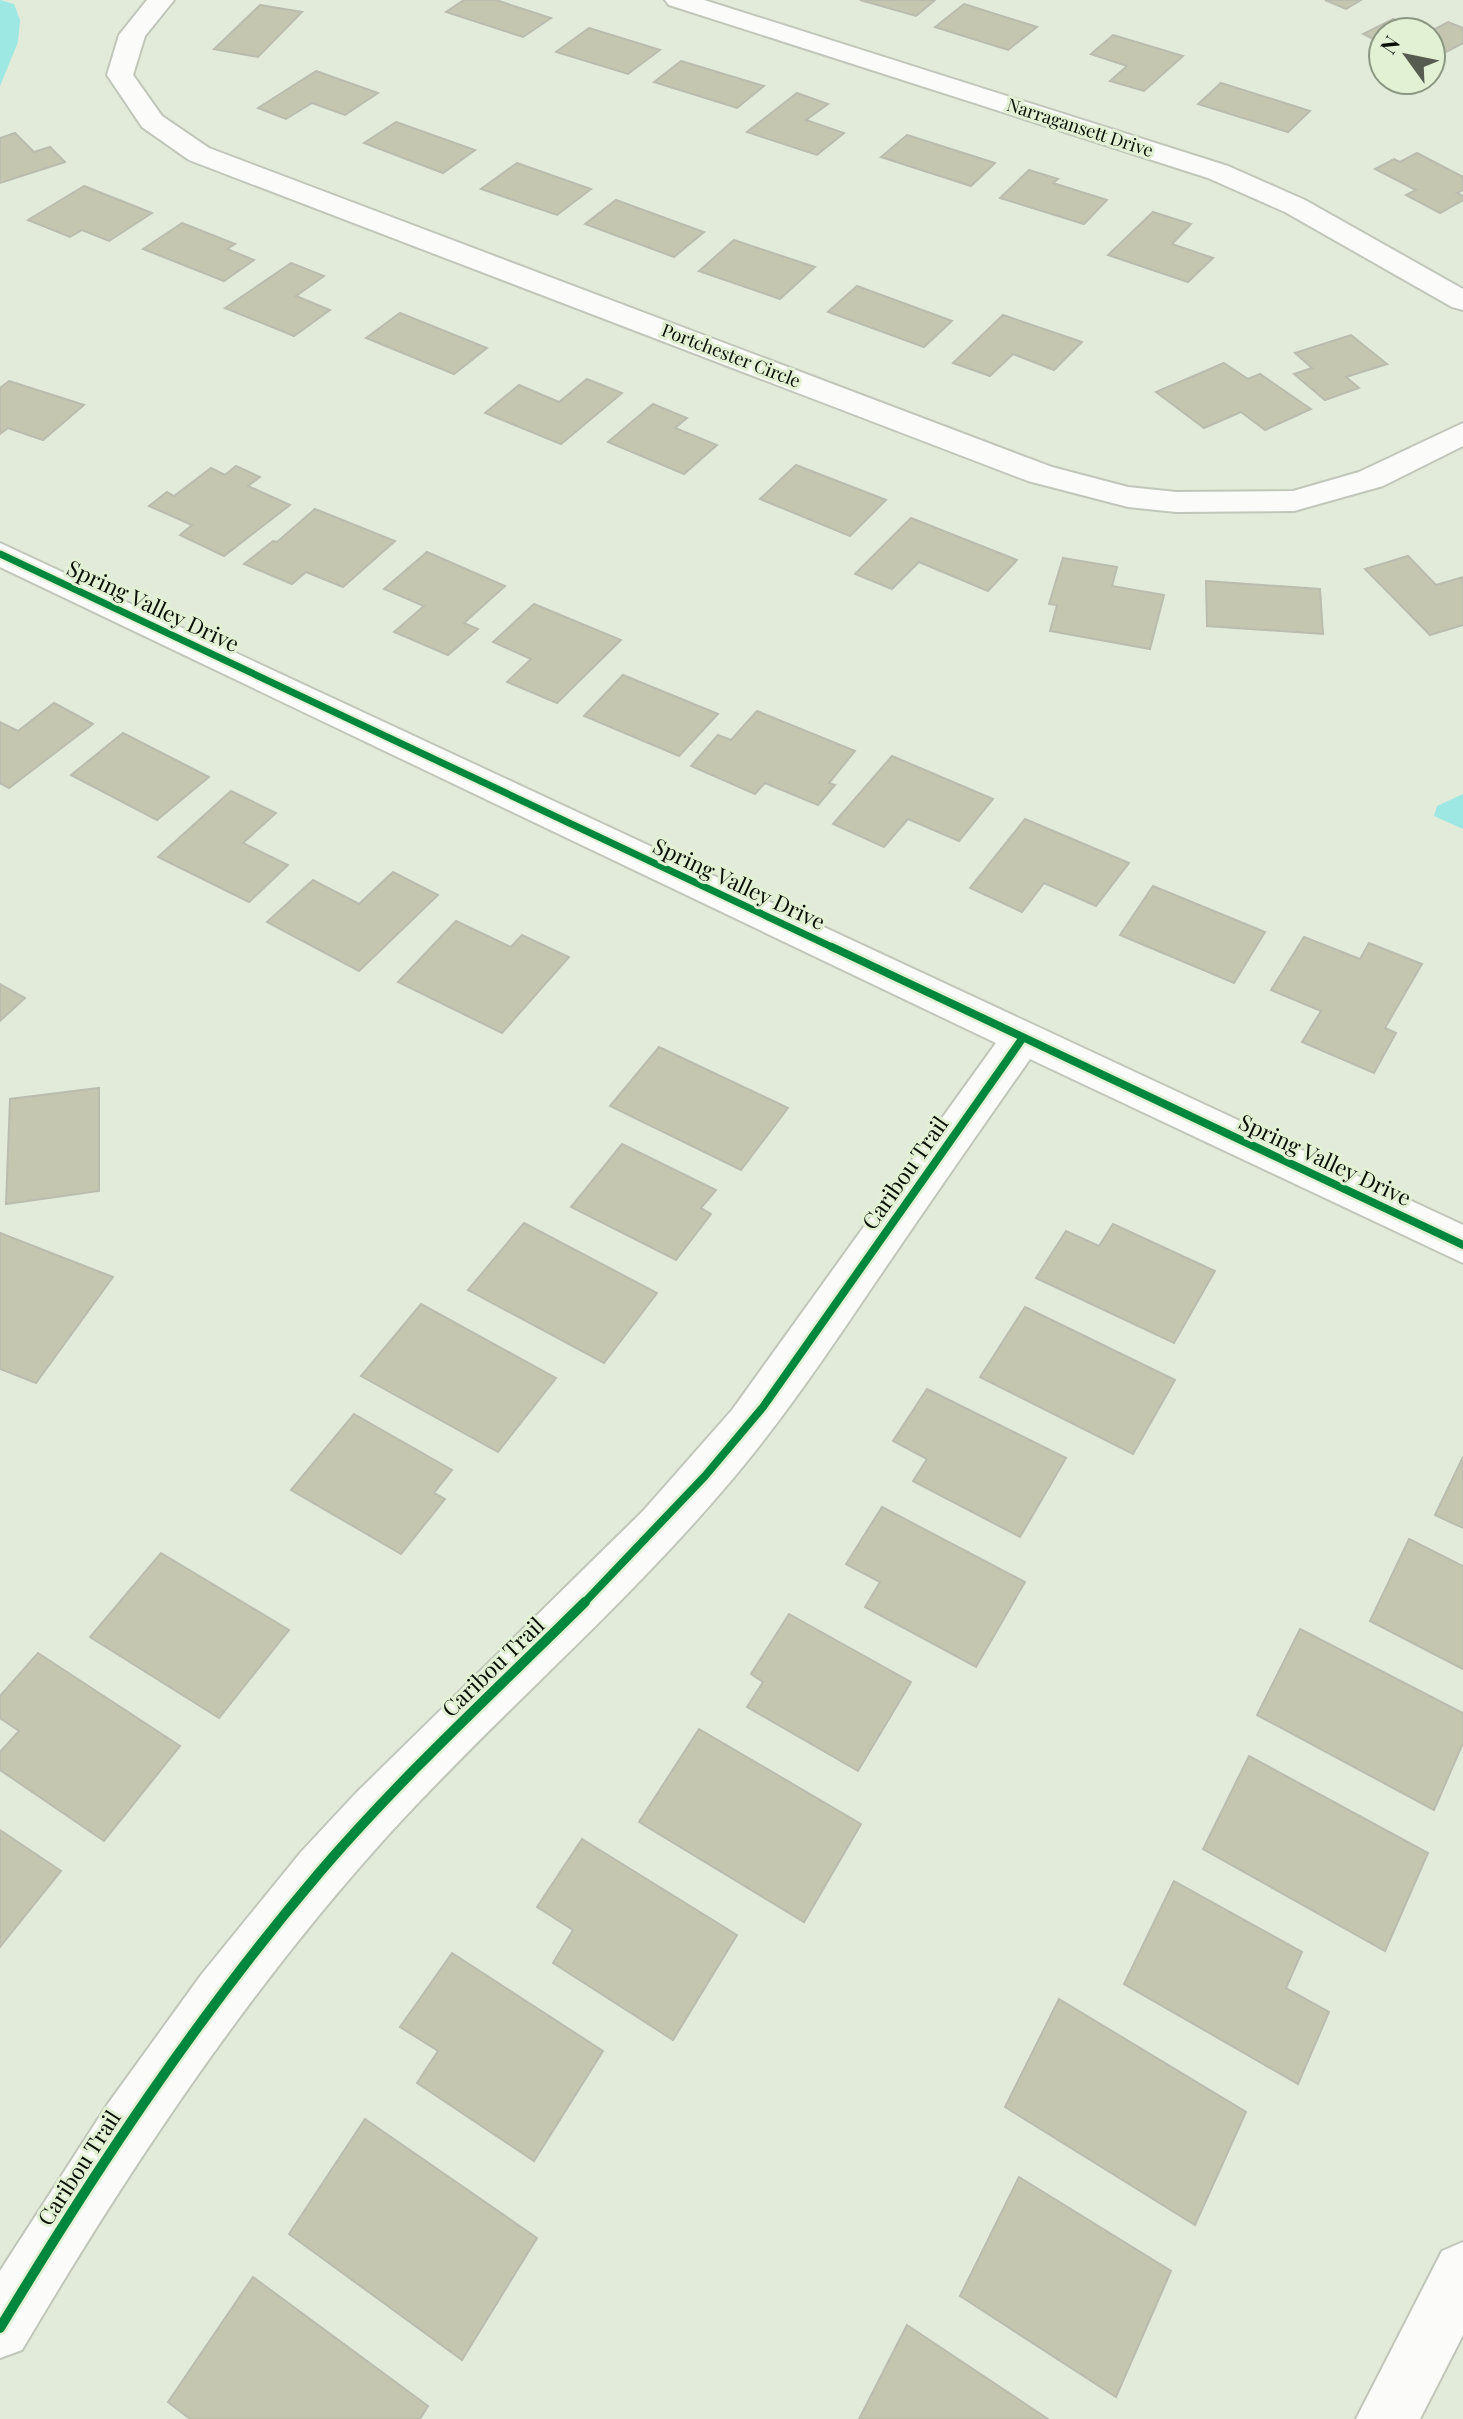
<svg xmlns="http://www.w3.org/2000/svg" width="1463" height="2419" font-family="'Playfair Display',serif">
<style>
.water{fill:#9de8e2}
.building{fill:#c5c6b0;stroke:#b9bcaf;stroke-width:2}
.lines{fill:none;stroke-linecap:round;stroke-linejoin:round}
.street-casing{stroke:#c0c7ba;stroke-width:4}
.street{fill:#fbfcf9;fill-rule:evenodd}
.cycleway-far2-casing{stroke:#e2f1d4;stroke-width:11}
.cycleway-far1-casing{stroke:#e2f1d4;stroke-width:13}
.cycleway-casing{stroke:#e2f1d4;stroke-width:15}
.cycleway-far2{stroke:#00873e;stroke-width:7}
.cycleway-far1{stroke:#00873e;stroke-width:8}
.cycleway{stroke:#00873e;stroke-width:10}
.labels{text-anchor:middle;stroke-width:6;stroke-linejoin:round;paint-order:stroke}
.far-street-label{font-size:18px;fill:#0a0f06;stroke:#e2f1d4}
.street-label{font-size:22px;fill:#0a0f06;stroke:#e2f1d4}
</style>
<rect width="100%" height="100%" fill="#e2ebda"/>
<!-- water -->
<g class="water">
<polygon points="0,0 14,4 20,20 18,42 0,86"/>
<polygon points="1463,794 1463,829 1434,816 1437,806"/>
</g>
<!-- building -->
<g class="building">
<polygon points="464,0 496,0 551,18 523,37 446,12"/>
<polygon points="860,0 935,0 916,16"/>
<polygon points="1325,0 1361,0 1346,9"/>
<polygon points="964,4 1037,27 1008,50 935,27"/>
<polygon points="260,5 302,12 258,57 214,49"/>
<polygon points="1393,19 1423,32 1383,32 1383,44 1363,34"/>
<polygon points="1448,22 1463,28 1463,43 1431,60 1429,32"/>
<polygon points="589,28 660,50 628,74 556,52"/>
<polygon points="1113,35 1183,56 1144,91 1110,81 1127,66 1091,54"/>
<polygon points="681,61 764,86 737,108 654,82"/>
<polygon points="316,71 378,93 345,115 312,103 286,119 258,108"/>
<polygon points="1221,83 1310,111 1288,132 1198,104"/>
<polygon points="797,93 828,104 806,120 844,133 817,155 747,132"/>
<polygon points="396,122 475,150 443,173 364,143"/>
<polygon points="15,133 34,152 50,147 65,162 0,183 0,138"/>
<polygon points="907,135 995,163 971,186 881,157"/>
<polygon points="1417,153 1463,177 1463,190 1457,193 1463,196 1463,200 1440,213 1406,195 1416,190 1375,169 1394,159 1400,162"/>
<polygon points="517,163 591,189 557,215 481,189"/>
<polygon points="1029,170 1058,179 1053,183 1107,200 1084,224 1000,198"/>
<polygon points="84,186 152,213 109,241 82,230 70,237 28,220"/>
<polygon points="616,200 704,232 674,257 585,224"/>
<polygon points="1153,212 1191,224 1172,244 1213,258 1188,282 1108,255"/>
<polygon points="182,223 235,244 227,249 254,260 224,281 143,249"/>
<polygon points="734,240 815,267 780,299 699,271"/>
<polygon points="291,263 324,276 296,296 330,310 294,336 225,308"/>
<polygon points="857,286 952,321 924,347 828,312"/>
<polygon points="400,313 487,348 454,374 366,338"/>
<polygon points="1003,315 1082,342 1054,370 1013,354 990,376 953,363"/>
<polygon points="1351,335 1387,364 1346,377 1359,388 1325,400 1294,374 1312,368 1295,353"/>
<polygon points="1224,363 1248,379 1260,374 1311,409 1265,430 1241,412 1204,428 1156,392"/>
<polygon points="587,379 622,393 561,444 485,413 519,385 559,402"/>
<polygon points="9,381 84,405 43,440 8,428 0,434 0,388"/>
<polygon points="653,404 687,418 675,428 717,445 684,474 608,442"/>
<polygon points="796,465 886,500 850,536 760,499"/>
<polygon points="236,466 260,477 248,486 290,505 224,556 180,535 192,525 149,506 167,492 174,496 211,468 225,475"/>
<polygon points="315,509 395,541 343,587 306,572 292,584 244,564 273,541 277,542"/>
<polygon points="911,518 1017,560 988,591 919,562 892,589 855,574"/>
<polygon points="427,552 505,586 464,623 478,629 448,655 394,632 424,606 384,589"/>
<polygon points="1408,556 1436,585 1463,577 1463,625 1430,635 1365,569"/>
<polygon points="1063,558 1117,567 1112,586 1164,595 1150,649 1050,631 1057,605 1049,604"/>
<polygon points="1206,581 1320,589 1323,634 1207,626"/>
<polygon points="534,604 621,640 557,703 507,682 531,659 493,642"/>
<polygon points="623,675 718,714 679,756 584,716"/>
<polygon points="54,703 93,724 9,788 0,783 0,722 18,731"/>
<polygon points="757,711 855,751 829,783 835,785 818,805 765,783 755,794 691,766 718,735 731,740"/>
<polygon points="123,733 209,777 157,820 71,775"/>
<polygon points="892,756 993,799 959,841 908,819 884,847 833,824"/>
<polygon points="231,791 276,813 243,843 288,865 249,902 158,857"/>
<polygon points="1025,819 1129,863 1096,906 1044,883 1022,912 970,888"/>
<polygon points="393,872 438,895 359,971 267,922 313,880 359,904"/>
<polygon points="1153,886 1265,932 1234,983 1120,935"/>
<polygon points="456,921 511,947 522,935 569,957 502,1033 398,982"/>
<polygon points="1304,937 1360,959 1369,943 1422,964 1385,1028 1396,1033 1374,1073 1302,1042 1321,1011 1271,990"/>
<polygon points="0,984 25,998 0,1021"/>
<polygon points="659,1047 788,1108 741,1170 610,1106"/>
<polygon points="99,1088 99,1191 6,1204 10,1099"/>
<polygon points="622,1144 716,1190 701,1208 711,1214 676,1260 571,1207"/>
<polygon points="524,1223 657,1293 604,1363 468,1290"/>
<polygon points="1113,1224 1215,1271 1174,1343 1036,1278 1066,1231 1099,1246"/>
<polygon points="0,1233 113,1277 36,1383 0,1369"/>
<polygon points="421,1304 556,1378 498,1452 361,1376"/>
<polygon points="1025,1307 1175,1380 1133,1454 980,1377"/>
<polygon points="927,1389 1066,1458 1020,1537 913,1481 927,1459 893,1441"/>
<polygon points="354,1414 452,1470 434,1493 445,1499 401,1554 291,1490"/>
<polygon points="1463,1457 1463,1528 1435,1515"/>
<polygon points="882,1507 1025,1582 976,1667 865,1607 880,1582 846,1564"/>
<polygon points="1409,1539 1463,1566 1463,1669 1370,1621"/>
<polygon points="161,1553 289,1630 219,1718 90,1637"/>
<polygon points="789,1614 911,1682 858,1771 747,1707 763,1682 751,1674"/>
<polygon points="1300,1629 1463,1713 1463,1743 1434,1810 1257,1715"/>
<polygon points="38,1653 180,1746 104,1841 0,1770 0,1752 19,1731 0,1718 0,1696"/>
<polygon points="699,1729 861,1824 804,1922 639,1822"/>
<polygon points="1249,1756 1428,1853 1385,1951 1203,1849"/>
<polygon points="0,1830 61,1871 0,1947"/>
<polygon points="582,1839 737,1935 673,2040 553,1963 573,1930 537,1907"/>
<polygon points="1174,1881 1302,1952 1286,1988 1329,2012 1298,2084 1124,1984"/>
<polygon points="452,1953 603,2051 534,2161 417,2083 438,2051 400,2027"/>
<polygon points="1059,1999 1246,2112 1195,2225 1005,2107"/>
<polygon points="365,2119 537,2238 462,2360 289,2234"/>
<polygon points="1019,2177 1171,2271 1116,2397 960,2296"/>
<polygon points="253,2277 428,2406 420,2419 190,2419 168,2402"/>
<polygon points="907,2325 1048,2419 859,2419"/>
</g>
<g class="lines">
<!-- street casing -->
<g class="street-casing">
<g id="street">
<polygon points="147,0 174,0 145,36 133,75 162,116 209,148 1052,467 1128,487 1176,492 1293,491 1359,472 1463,423 1463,446 1383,486 1294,511 1176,512 1128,507 1028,481 189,160 142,127 107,75 119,35"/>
<polygon points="665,0 704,0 1228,166 1305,200 1463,289 1463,310 1452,307 1285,212 1208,178 669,5"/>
<path d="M0 543 1463 1225V1263L1030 1059C978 1133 926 1208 875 1283 827 1354 780 1424 724 1489 620 1611 498 1715 390 1833 247 1991 130 2167 22 2350L0 2358V2271L107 2105 201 1975 301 1852 355 1794 643 1511 732 1410 996 1043 0 567Z"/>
<polygon points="1463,2242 1463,2335 1420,2419 1356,2419 1442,2251"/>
</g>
</g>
<!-- street -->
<use href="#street" class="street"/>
<!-- cycleway-far2 casing -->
<g class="cycleway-far2-casing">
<polyline id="cycleway-far2" points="0,554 836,949"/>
</g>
<!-- cycleway-far1 casing -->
<g class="cycleway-far1-casing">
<g id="cycleway-far1">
<polyline points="832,947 1463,1245"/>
<polyline points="583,1604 705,1476 763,1407 1022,1039"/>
</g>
</g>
<!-- cycleway casing -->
<g class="cycleway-casing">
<path id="cycleway" d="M0 2328C96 2169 198 2015 319 1873 401 1777 495 1691 585 1602"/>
</g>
<!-- cycleway-far2 -->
<use href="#cycleway-far2" class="cycleway-far2"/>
<!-- cycleway-far1 -->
<use href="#cycleway-far1" class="cycleway-far1"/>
<!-- cycleway -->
<use href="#cycleway" class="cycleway"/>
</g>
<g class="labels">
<!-- far-street labels -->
<g class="far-street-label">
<text transform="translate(1080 128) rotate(18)" y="6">Narragansett Drive</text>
<text transform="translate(731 356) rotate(21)" y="6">Portchester Circle</text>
</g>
<!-- street labels -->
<g class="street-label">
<text transform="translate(153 606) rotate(25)" y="8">Spring Valley Drive</text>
<text transform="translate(739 884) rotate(25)" y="8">Spring Valley Drive</text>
<text transform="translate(1325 1160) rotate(25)" y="8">Spring Valley Drive</text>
<text transform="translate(905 1173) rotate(-55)" y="8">Caribou Trail</text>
<text transform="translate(493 1667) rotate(-44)" y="8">Caribou Trail</text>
<text transform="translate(79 2168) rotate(-57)" y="8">Caribou Trail</text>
</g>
</g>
<!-- north arrow -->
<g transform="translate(1407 56) rotate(303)"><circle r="38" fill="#e2f1d4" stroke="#8c9782" stroke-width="2"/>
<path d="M0-6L14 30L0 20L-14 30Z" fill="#565c50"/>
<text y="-12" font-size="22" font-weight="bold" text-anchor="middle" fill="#0a0f06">N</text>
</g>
</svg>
